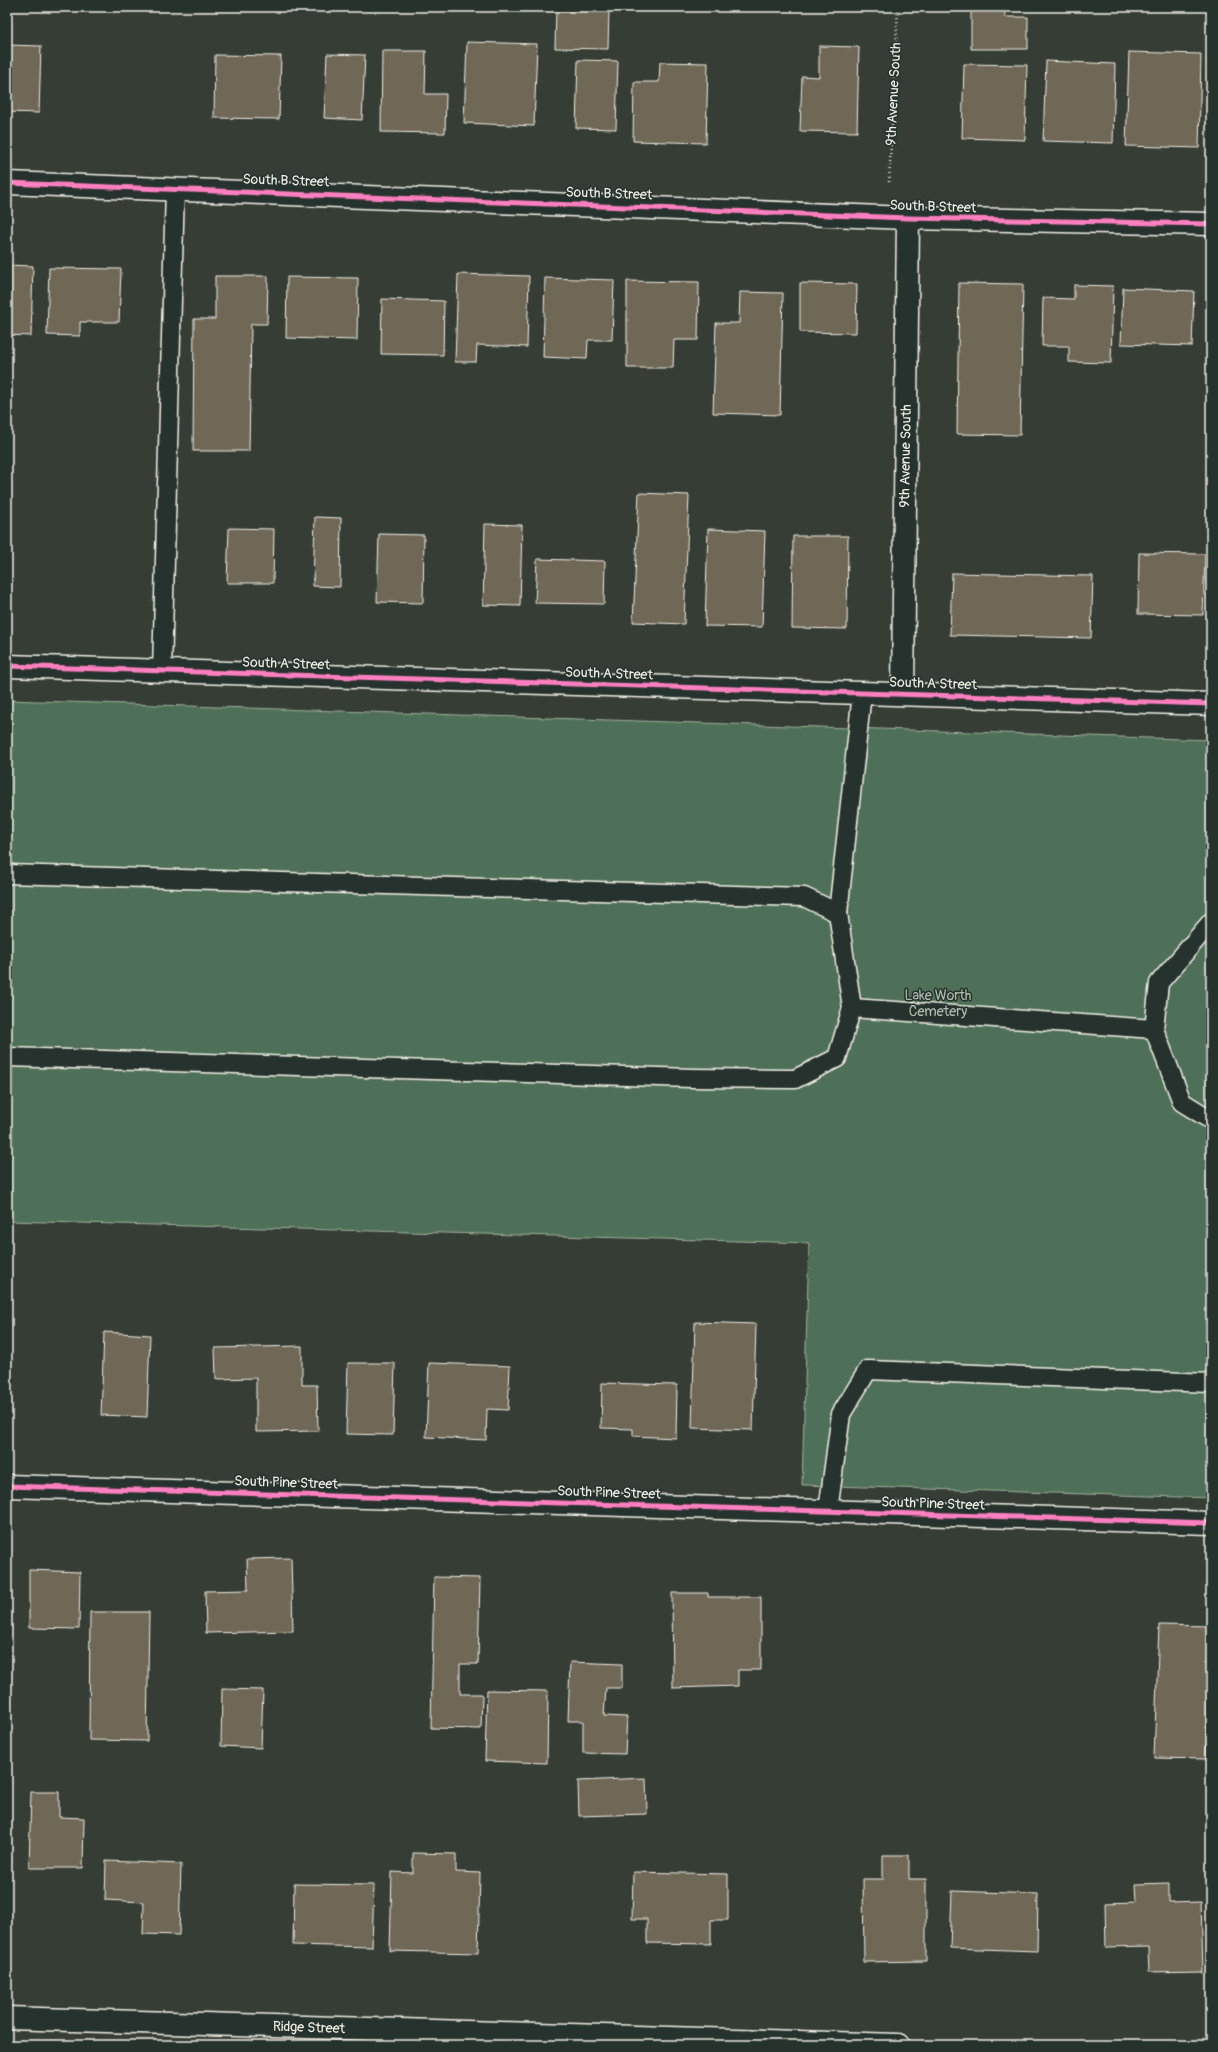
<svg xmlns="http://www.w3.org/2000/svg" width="1218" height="2052" font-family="Pangolin,sans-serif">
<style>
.green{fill:#507059;stroke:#a2b0a0}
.building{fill:#6f6757;stroke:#f4f1e8}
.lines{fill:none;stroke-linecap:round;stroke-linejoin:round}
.lane-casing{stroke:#f4f1e8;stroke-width:21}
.street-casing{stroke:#f4f1e8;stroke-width:25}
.secondary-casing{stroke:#f4f1e8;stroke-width:25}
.path{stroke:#f4f1e8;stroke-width:2.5;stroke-dasharray:1 3;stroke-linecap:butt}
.lane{stroke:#26332d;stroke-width:18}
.street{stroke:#26332d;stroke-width:22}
.secondary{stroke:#26332d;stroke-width:22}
.cycleway-casing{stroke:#26332d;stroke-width:8}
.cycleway{stroke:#ff80c0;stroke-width:5}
.labels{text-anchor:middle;stroke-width:3;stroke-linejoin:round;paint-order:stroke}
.street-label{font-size:14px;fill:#f4f1e8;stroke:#26332d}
.park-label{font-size:14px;fill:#b2bdaf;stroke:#26332d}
</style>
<rect width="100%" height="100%" fill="#353d35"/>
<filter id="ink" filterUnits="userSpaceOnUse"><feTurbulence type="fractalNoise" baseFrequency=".025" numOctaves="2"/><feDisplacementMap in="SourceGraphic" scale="8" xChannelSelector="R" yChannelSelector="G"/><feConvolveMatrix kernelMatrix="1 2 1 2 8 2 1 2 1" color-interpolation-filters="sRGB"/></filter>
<g filter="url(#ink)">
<!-- green -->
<polygon class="green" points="7,700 1211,740 1211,1498 802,1485 809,1243 7,1221"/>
<!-- building -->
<g class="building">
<polygon points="237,7 277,7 277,9 237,8"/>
<polygon points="971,7 1005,7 1005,17 1028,17 1028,49 971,49"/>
<polygon points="556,9 609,10 608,49 555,48"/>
<polygon points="467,42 537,44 534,126 464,123"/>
<polygon points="7,45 41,46 39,113 7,112"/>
<polygon points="819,46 859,47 857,132 800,131 802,76 819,77"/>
<polygon points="382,51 426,51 425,94 446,94 445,133 381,132"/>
<polygon points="1129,52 1201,54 1199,148 1126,146"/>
<polygon points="327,54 365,55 362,120 324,118"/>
<polygon points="215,55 281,56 279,119 214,118"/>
<polygon points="578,60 618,61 616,129 576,128"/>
<polygon points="1046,61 1115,64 1113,143 1043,141"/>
<polygon points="660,62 708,63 706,143 633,141 634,82 659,82"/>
<polygon points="964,64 1027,65 1025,140 962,138"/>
<polygon points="7,265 33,266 31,336 7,335"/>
<polygon points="49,268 121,269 119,322 80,322 80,336 47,335"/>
<polygon points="458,274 529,276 527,347 477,345 476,362 455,362"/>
<polygon points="215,276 268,276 267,324 251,324 249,451 193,451 194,319 215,319"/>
<polygon points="287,277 358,278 357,340 286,338"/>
<polygon points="545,278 614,280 612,340 588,340 587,359 543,357"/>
<polygon points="627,281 699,282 698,340 674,340 673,368 627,368"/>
<polygon points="800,283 857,284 856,333 800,332"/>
<polygon points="959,283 1023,284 1020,435 957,434"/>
<polygon points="1074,285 1113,286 1111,363 1069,362 1069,346 1042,346 1043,298 1074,299"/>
<polygon points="1123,288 1194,291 1192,346 1121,344"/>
<polygon points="740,292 783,293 780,415 713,413 716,323 739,323"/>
<polygon points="382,299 444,301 443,355 381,354"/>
<polygon points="639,493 689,495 684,624 633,622"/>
<polygon points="315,517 341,518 340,587 313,586"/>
<polygon points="485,524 522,525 520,606 483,605"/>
<polygon points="229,528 274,529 273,583 227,583"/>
<polygon points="708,529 765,531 762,627 705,626"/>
<polygon points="379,534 424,535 423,603 377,602"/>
<polygon points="793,536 848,536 847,629 792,628"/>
<polygon points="1139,553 1205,554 1203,615 1138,614"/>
<polygon points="537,559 605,561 604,604 535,603"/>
<polygon points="952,573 1093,576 1091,638 950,635"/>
<polygon points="695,1322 756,1324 753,1430 692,1428"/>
<polygon points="104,1332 150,1335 147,1417 101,1415"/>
<polygon points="302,1346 302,1385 317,1385 318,1431 256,1432 256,1378 216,1379 215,1348"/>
<polygon points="348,1363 395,1363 393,1435 346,1434"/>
<polygon points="429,1363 510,1366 508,1410 487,1409 486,1440 426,1437"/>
<polygon points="602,1383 677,1385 676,1438 633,1436 633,1429 601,1428"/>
<polygon points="291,1558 293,1631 206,1633 205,1591 248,1590 247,1559"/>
<polygon points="29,1570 80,1572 79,1629 29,1628"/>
<polygon points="434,1577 480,1578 478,1664 460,1664 460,1694 482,1694 481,1729 431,1728"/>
<polygon points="672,1593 708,1593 708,1597 761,1597 761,1670 738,1670 738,1686 673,1688"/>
<polygon points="90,1612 149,1612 147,1741 89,1740"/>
<polygon points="1159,1625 1211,1626 1206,1759 1154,1758"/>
<polygon points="570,1662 622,1664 622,1688 606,1688 604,1716 627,1717 625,1754 583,1753 583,1721 568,1721"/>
<polygon points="222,1689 263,1690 261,1748 221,1746"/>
<polygon points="487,1690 548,1691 547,1763 485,1761"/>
<polygon points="646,1778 647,1814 579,1816 578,1781"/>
<polygon points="31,1792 59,1792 59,1817 84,1818 83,1868 29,1868"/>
<polygon points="413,1853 456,1854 456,1872 480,1873 478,1953 390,1951 392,1872 413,1873"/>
<polygon points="883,1855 909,1855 909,1879 926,1879 926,1961 864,1962 863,1879 883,1879"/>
<polygon points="106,1861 181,1864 179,1935 143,1934 144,1902 105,1900"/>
<polygon points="633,1872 728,1874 728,1920 711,1920 711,1944 647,1943 647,1919 632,1919"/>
<polygon points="1169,1883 1169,1903 1201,1902 1203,1971 1149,1972 1148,1947 1106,1948 1105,1903 1136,1902 1135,1884"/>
<polygon points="294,1884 374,1885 372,1947 293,1945"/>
<polygon points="952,1891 1038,1894 1037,1951 950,1948"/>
</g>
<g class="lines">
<!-- lane casing -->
<g class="lane-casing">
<g id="lane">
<polyline points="162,671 175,188"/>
<polyline points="7,874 804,897 838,913 852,1008"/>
<polyline points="838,913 862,693"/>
<polyline points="1211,922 1159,983 1154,1029 1182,1102 1211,1120"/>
<polyline points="7,1057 692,1078 795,1079 837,1058 852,1008 1154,1029"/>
<polyline points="828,1511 841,1414 868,1370 1211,1383"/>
</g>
</g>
<!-- street casing -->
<g class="street-casing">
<g id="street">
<polyline points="7,183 908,218 1211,224"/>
<polyline points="903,694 908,218"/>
<polyline points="7,1486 1211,1523"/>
<polyline points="7,2018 898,2045"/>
</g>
</g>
<!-- secondary casing -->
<g class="secondary-casing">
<polyline id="secondary" points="7,666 1211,704"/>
</g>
<!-- path -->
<polyline class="path" points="889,182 898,7"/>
<!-- lane -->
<use href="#lane" class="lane"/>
<!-- street -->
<use href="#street" class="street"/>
<!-- secondary -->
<use href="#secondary" class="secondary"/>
<!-- cycleway casing -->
<g class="cycleway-casing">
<g id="cycleway">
<polyline points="7,183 908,218 1211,224"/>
<polyline points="7,666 1211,704"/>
<polyline points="7,1486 1211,1523"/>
</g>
</g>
<!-- cycleway -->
<use href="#cycleway" class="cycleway"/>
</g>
</g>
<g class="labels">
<!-- street labels -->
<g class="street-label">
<text transform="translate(893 94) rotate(-87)" y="5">9th Avenue South</text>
<text transform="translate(286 180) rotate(2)" y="5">South B Street</text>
<text transform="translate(609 193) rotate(2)" y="5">South B Street</text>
<text transform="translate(933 206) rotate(2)" y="5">South B Street</text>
<text transform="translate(905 456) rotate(-89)" y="5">9th Avenue South</text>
<text transform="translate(286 663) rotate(2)" y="5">South A Street</text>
<text transform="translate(609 673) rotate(2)" y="5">South A Street</text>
<text transform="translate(933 683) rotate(2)" y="5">South A Street</text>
<text transform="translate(286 1482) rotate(2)" y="5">South Pine Street</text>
<text transform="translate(609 1492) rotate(2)" y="5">South Pine Street</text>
<text transform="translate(933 1503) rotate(2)" y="5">South Pine Street</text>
<text transform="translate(309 2027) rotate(2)" y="5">Ridge Street</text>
</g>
<!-- park labels -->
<g class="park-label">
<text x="938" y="1000">Lake Worth<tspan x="938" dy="16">Cemetery</tspan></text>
</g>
</g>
<!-- margin -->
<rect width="1218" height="2052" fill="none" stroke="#26332d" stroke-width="24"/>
<rect x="12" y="12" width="1194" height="2028" fill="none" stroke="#f4f1e8" stroke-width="1.5" filter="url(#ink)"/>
</svg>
